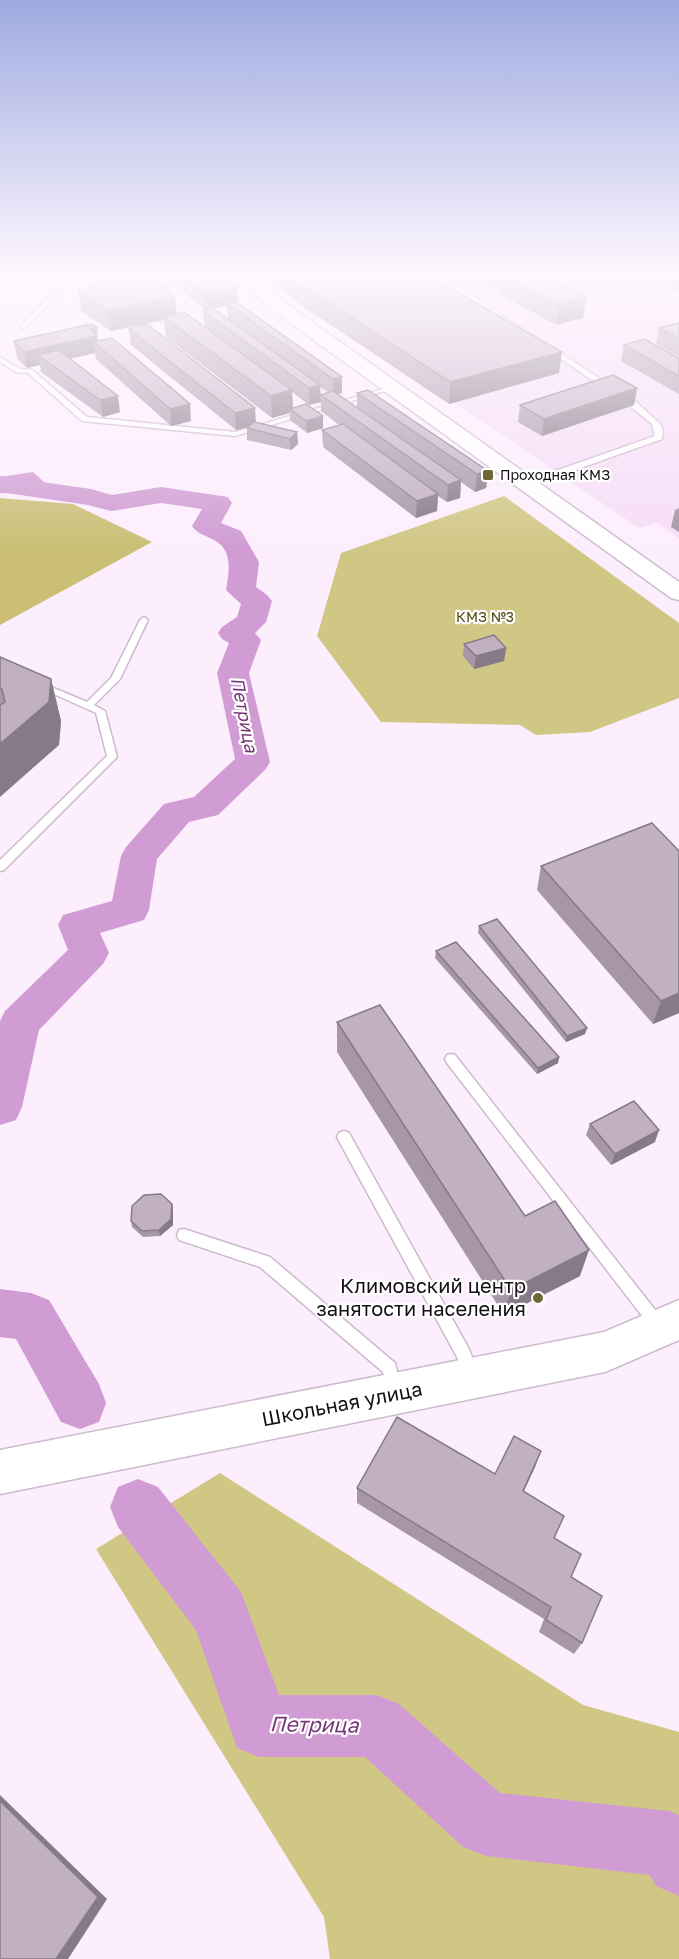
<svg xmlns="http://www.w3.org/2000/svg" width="679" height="1959" font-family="'Golos Text',sans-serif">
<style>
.built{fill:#f6ddf7}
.green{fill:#d1c785}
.forest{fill:#cabf75}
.water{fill:#d09cd3}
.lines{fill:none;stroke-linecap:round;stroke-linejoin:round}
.river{fill:#d09cd3;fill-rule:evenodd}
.lane-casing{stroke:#cdbacd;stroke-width:3}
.secondary-casing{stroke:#cdbacd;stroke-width:3}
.lane{fill:#fff;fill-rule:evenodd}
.secondary{fill:#fff;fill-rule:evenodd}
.wall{fill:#a696a7}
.shaded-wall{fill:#877a88}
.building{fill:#c1afc2;stroke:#877a88;stroke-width:1.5}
.poi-dot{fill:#6f6734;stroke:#fff;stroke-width:2}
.labels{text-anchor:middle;stroke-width:4.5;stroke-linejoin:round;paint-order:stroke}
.far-poi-label{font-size:14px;fill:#140e15;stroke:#fff;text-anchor:start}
.far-park-label{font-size:14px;fill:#50480e;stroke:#fff}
.water-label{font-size:18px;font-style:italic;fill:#76387a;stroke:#fff}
.near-poi-label{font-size:20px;fill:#140e15;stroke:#fff;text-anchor:end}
.near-street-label{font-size:20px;fill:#140e15;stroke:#fff}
.near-water-label{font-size:21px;font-style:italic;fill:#76387a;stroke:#fff}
</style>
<rect width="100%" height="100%" fill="#fdeefd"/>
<!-- built -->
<polygon class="built" points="271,274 679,274 679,538 657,523 639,528 310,305"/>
<!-- green -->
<g class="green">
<polygon points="504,496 679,623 679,698 590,732 536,735 520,725 381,722 317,636 341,553"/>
<polygon points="220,1473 583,1705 679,1732 679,1959 330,1959 324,1917 96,1549"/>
</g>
<!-- forest -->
<polygon class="forest" points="0,498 73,504 152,542 0,625"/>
<!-- water -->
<polygon class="water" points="33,472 45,483 91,497 0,493 0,477"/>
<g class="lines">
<!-- river -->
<g class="river">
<path d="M0 476 91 489 112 495 161 487 228 497 232 503 221 523 241 531 259 562 256 587 267 595 272 601 266 622 255 633 261 640 249 673 270 762 265 770 218 815 189 822 157 859 149 910 144 920 100 933 109 953 103 964 39 1030 22 1107 16 1120 0 1125V1021L5 1011 68 950 58 925 63 915 112 901 121 856 126 847 164 804 194 797 235 759 217 673 229 643 222 639 218 633 222 627 237 617 241 604 226 590C229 571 234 549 212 539 204 535 197 533 192 526L202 509 161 503 111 511 88 505 0 492Z"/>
<polygon points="0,1289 31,1293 49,1300 99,1384 106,1403 99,1422 80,1429 61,1422 16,1339 0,1337"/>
<polygon points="138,1479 158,1487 241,1592 279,1695 377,1695 399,1704 500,1793 669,1811 679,1815 679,1896 656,1886 650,1875 486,1856 463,1847 365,1757 259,1757 237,1748 196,1630 118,1527 110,1507 118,1487"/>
</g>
<!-- lane casing -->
<g class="lane-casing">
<g id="lane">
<polygon points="71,274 78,274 25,328 21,328 21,326"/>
<polygon points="456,288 460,288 523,329 518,330 456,290"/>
<polygon points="547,347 551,347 637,403 660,424 663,431 662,439 530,486 524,486 524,482 655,436 652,424 631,407 547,349"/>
<polygon points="0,357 20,369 32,370 87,417 235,432 390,387 395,388 235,436 82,421 28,373 16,372 0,362"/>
<polygon points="144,617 148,620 120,679 94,705 105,711 117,757 4,870 0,871 0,860 107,756 96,713 36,686 38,684 44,684 87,702 111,678 140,620"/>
<polygon points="451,1054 455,1055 663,1320 665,1325 663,1330 658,1332 653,1330 447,1063 445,1059 447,1055"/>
<polygon points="344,1131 349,1133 469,1349 478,1373 475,1378 470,1381 465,1378 457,1357 339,1141 337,1137 339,1133"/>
<polygon points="184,1229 270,1257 395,1363 401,1387 398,1392 393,1395 388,1392 383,1372 260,1267 179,1240 177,1235 179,1230"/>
</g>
</g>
<!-- secondary casing -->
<g class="secondary-casing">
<g id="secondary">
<polygon points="230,274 249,274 298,312 679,582 679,600 671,598 286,320"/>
<polygon points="679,1300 679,1340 605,1372 0,1494 0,1450 604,1332"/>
</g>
</g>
<!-- lane -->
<use href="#lane" class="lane"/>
<!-- secondary -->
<use href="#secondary" class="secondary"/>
</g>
<!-- wall -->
<g class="wall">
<polygon points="162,274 220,274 238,303 237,303 342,377 342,393 338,394 357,407 357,393 488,471 486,488 475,492 461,482 460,498 447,502 438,496 437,511 416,518 323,447 322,430 339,425 321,411 321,395 328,392 320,387 321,402 309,405 292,392 293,408 323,428 307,433 290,420 290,413 272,418 166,337 164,320 111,331 81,311 78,291 177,314 205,327 203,311 228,319 227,305 205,310"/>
<polygon points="261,274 445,274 445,275 433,278 559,373 449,404 301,305"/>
<polygon points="464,274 541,274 586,297 583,318 556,325"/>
<polygon points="644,274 679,274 679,292"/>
<polygon points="679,323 679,356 656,344 659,328"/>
<polygon points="97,327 98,333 95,333 97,336 98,341 191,421 171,426 96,359 95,353 70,359 120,412 103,417 41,372 40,365 27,368 17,358 14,341"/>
<polygon points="129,329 256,422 297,432 298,444 291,450 247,440 247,427 236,430 131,345"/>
<polygon points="624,345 679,358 679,394 621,361"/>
<polygon points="637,388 634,405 542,436 518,422 520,405"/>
<polygon points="679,508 679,532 671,527 675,510"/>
<polygon points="464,644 506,648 504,661 474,669 463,656"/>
<polygon points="0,657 51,679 61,721 59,745 0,744"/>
<polygon points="679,851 679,1013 653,1024 537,890 541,866"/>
<polygon points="479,926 585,1034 566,1042 478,933"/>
<polygon points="436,951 559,1057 558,1063 537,1074 435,958"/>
<polygon points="337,1022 525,1216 580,1276 504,1315 337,1052"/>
<polygon points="590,1124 655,1142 611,1165 586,1135"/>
<polygon points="172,1204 173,1210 173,1225 160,1236 143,1237 132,1227 131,1221"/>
<polygon points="535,1467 523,1492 554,1538 571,1577 582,1643 574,1654 539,1632 544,1619 357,1503 357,1488 495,1474"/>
</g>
<!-- shaded-wall -->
<g class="shaded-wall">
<polygon points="427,274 445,274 445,275 426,280"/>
<polygon points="237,287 238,303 205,310 204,294"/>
<polygon points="175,297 177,317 164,317 164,320 111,331 108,311"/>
<polygon points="586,297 583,318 556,325 559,305"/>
<polygon points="97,327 98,333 67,341 66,335"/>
<polygon points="97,336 99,347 94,342 95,353 49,363 38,355 40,365 27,368 24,352"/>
<polygon points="562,352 559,373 449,404 450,382"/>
<polygon points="342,377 342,393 333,396 333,379"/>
<polygon points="320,385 321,402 309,405 309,388"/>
<polygon points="637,388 634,405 542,436 544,419"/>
<polygon points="292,390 293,411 290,409 290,413 272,418 271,396"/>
<polygon points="118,396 120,412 103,417 100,400"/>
<polygon points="190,404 191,421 171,426 170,409"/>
<polygon points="255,408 256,425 236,430 235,413"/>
<polygon points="323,416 323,428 307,433 306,421"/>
<polygon points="297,432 298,444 291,450 290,439"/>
<polygon points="488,471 486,488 475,492 477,474"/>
<polygon points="461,480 460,498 447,502 448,485"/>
<polygon points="438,494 437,511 416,518 417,501"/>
<polygon points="506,648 504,661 474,669 476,656"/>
<polygon points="51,679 61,721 59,745 0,797 0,744"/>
<polygon points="679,993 679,1013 653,1024 661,1001"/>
<polygon points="587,1028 585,1034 566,1042 567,1036"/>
<polygon points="559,1057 558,1063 537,1074 538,1068"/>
<polygon points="659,1130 655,1142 611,1165 615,1154"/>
<polygon points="172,1204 173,1210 173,1225 160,1236 159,1230"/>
<polygon points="589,1250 580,1276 504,1315 511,1290"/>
<polygon points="541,1451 535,1467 517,1506 523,1491"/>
<polygon points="0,1795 107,1899 68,1959 56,1959 0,1801"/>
</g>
<!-- building -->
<g class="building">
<polygon points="111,274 148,274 175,297 108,311 78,291 95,285 108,275"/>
<polygon points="179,274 220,274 237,287 204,294"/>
<polygon points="286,274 426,274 562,352 450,382 301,285"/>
<polygon points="502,274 541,274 586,297 559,305"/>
<polygon points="236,302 342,377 333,379 227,304"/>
<polygon points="214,309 320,385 309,388 203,311"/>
<polygon points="184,312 292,390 271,396 164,317"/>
<polygon points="679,323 679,338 659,328"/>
<polygon points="92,324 97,327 90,329 86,325 81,327"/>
<polygon points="147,324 255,408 235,413 129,329"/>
<polygon points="86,325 97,336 24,352 14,341"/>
<polygon points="112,338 190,404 170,409 94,342"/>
<polygon points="644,339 679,358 679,376 624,345"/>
<polygon points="59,350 118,396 100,400 38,355"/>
<polygon points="613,375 637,388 544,419 520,405"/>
<polygon points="368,390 488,471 477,474 357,393"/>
<polygon points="333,391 461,480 448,485 321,395"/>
<polygon points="306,404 323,416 306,421 290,409"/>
<polygon points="254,422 297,432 290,439 247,428"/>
<polygon points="343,424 438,494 417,501 322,430"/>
<polygon points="494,635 506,648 476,656 464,644"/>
<polygon points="0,657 51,679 49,702 0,744 0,705 5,702 2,689 0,689"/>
<polygon points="652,823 679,851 679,993 661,1001 541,866"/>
<polygon points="497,919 587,1028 567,1036 479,926"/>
<polygon points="456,942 559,1057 538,1068 436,951"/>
<polygon points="380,1005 525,1216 555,1201 589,1250 511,1290 337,1022"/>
<polygon points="634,1101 659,1130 615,1154 590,1124"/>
<polygon points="161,1194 172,1204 171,1219 159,1230 142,1231 131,1221 132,1206 144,1195"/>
<polygon points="397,1417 495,1474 514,1436 541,1451 523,1491 564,1516 554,1538 581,1554 571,1577 602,1596 582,1643 546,1620 551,1607 357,1488"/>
<polygon points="0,1801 98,1897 56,1959 0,1959"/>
</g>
<!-- sky -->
<linearGradient id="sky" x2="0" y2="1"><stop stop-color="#9eaae0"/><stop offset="0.5" stop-color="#fef7fe"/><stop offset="1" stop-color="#fef7fe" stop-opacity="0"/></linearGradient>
<rect width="679" height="549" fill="url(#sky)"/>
<!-- markers -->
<g class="poi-dot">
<rect x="482" y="469" width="12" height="12" rx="3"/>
<circle cx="538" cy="1298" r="6"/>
</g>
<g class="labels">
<!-- far-poi labels -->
<g class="far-poi-label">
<text x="500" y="480">Проходная КМЗ</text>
</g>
<!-- far-park labels -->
<g class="far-park-label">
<text x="485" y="622">КМЗ №3</text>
</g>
<!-- water labels -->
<g class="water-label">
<text transform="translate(244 715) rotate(79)" y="6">Петрица</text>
</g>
<!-- near-poi labels -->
<g class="near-poi-label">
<text x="526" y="1293">Климовский центр<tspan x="526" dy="23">занятости населения</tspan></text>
</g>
<!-- near-street labels -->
<g class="near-street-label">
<text transform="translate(342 1404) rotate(-11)" y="7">Школьная улица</text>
</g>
<!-- near-water labels -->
<g class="near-water-label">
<text transform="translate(314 1725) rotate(1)" y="7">Петрица</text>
</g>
</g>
</svg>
